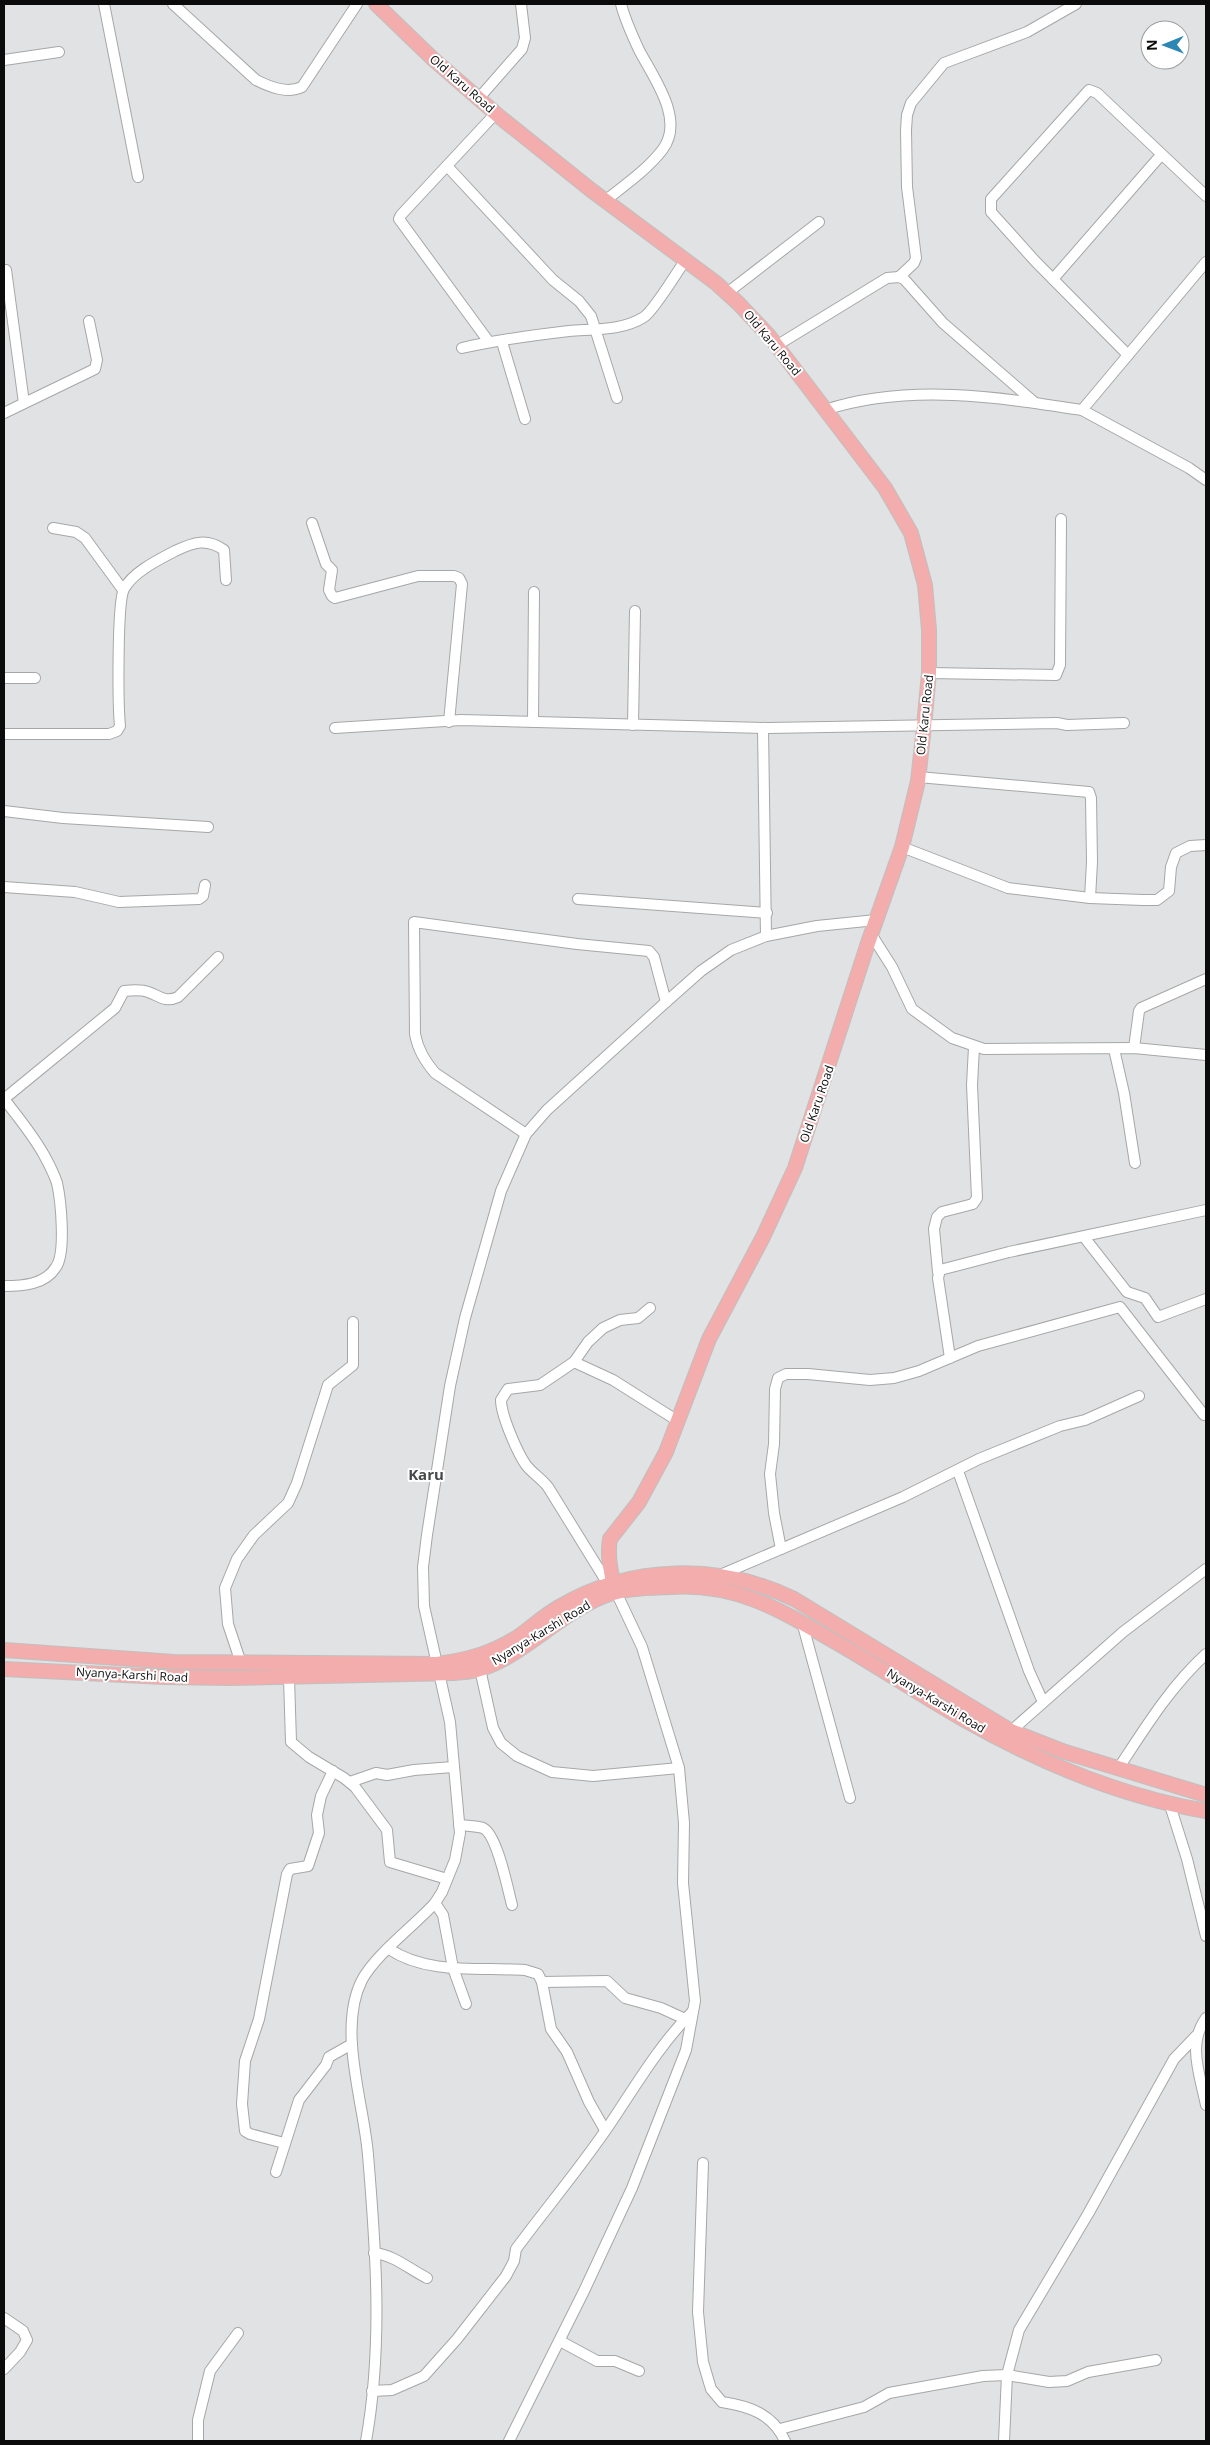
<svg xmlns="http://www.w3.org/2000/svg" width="1210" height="2445" font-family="'Open Sans',sans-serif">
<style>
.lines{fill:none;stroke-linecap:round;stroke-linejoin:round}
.minor-casing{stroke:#a6a7a8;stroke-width:12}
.major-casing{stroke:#c0c0c0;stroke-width:16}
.minor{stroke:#fff;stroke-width:10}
.major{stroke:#f2adac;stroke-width:14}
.labels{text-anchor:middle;stroke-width:4;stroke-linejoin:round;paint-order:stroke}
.street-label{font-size:12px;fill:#0b0b0c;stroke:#fff}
.quarter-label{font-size:15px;font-weight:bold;fill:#474849;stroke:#fff}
</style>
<rect width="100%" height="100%" fill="#e1e2e3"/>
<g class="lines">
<!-- minor casing -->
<g class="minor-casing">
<g id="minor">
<polyline points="104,4 138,177"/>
<path d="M173 4 256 80C270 87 287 94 302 87L357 4"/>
<polyline points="4,60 59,52"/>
<polyline points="479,98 522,49 525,38 521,4"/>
<polyline points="447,166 553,280 579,301 591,316 617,398"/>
<path d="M606 200C625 185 648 169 663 149 685 119 653 77 639 50 632 35 625 20 621 4"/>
<polyline points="6,270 24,403"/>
<polyline points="899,277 914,263 916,258 907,187 906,130 907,115 911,103 944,63 1027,32 1076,4"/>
<polyline points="1053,279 1161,155"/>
<polyline points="727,293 819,222"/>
<polyline points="489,342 399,219 401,215 496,113"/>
<polyline points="502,342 525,419"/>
<polyline points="776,346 887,278 899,277 904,279 943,323 1034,402"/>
<path d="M462 348C497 340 534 335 569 331 594 329 622 331 644 317 655 309 676 273 685 261"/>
<polyline points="1128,355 1035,261 991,212 991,199 1089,90 1097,93 1206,196"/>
<path d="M825 410C908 383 998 397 1082 410L1206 262"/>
<polyline points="1082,410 1189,468 1206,480"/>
<polyline points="4,413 95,369 97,360 89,321"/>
<polyline points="312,523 326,564 332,570 329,590 332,596 335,598 418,576 454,576 459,578 462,584 449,722"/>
<polyline points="53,528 76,532 85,538 123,590"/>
<polyline points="929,673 1056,675 1060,665 1061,519"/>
<polyline points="4,678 35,678"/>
<polyline points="533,722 534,592"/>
<polyline points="633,725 635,611"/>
<polyline points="335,728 461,720 768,728 1057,723 1067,725 1124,723"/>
<polyline points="763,728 766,936"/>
<path d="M4 734H109L117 731 120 726C118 706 117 602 124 589 133 572 158 560 175 551 194 542 207 538 224 550L226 580"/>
<polyline points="918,777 1089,792 1091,798 1092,862 1090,898"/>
<polyline points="4,811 63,818 208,827"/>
<polyline points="902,847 1008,888 1090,898 1143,900 1157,900 1169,891 1171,867 1176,853 1190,846 1206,845"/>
<polyline points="4,887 75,892 119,902 199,899 203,896 205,885"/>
<polyline points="578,899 767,913"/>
<polyline points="871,934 892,967 912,1009 952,1038 984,1049 1134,1048 1206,1055"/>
<polyline points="1134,1048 1139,1011 1141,1008 1206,979"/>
<polyline points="1114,1049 1124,1093 1135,1163"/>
<path d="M4 1099 115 1008 124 991C132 990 141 989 148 992 160 996 165 1003 178 997L218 957"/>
<path d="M4 1099C18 1117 33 1135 44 1155 49 1164 54 1174 57 1183 61 1201 66 1253 56 1267 45 1285 22 1286 4 1286"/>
<path d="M526 1134 435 1073C425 1061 418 1050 415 1034L414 922 577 944 649 951 654 957 666 1002"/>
<polyline points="1084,1237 1127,1292 1145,1298 1158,1317 1206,1299"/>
<polyline points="938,1272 934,1229 937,1217 942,1212 973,1204 977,1198 972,1085 974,1047"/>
<polyline points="950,1358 938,1278 940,1270 1009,1252 1206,1210"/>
<polyline points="574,1362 613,1380 678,1421"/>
<polyline points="958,1471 1029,1671 1043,1702"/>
<polyline points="781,1549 774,1513 770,1474 774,1444 775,1389 778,1378 786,1374 808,1374 870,1380 894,1378 919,1371 978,1346 1120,1307 1204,1415"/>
<polyline points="720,1575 903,1497 979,1459 1060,1426 1085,1420 1139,1396"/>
<path d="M608 1584 548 1487C541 1478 533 1474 526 1465 517 1452 501 1415 501 1400L508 1389 540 1385 574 1362 588 1342 603 1328 620 1320 638 1318 650 1308"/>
<polyline points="802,1622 850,1798"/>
<polyline points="241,1663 228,1624 225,1588 237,1559 254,1535 288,1503 297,1483 328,1385 353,1365 353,1322"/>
<polyline points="480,1669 493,1728 501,1743 517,1756 552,1772 593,1776 679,1768"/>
<polyline points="289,1678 291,1742 309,1757 344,1778 355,1787 387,1830 390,1862 447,1879"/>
<polyline points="1011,1731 1123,1632 1206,1569"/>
<path d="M1118 1769C1145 1728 1170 1687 1206 1654"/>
<polyline points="350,1782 376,1773 387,1775 414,1770 453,1767"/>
<polyline points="1169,1802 1187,1859 1206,1936"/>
<path d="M459 1825C467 1826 477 1826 483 1828 497 1834 508 1890 512 1905"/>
<polyline points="435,1903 443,1915 453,1968 466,2004"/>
<path d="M389 1949C428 1975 480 1967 525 1970L538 1974 542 1982 551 2029 567 2052 589 2102 605 2130"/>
<polyline points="542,1982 607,1981 625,1998 661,2008 685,2019"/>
<path d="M1206 2018C1187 2044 1200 2075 1206 2105"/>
<polyline points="284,2143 250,2134 245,2131 242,2104 245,2061 259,2019 287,1874 290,1869 308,1866 319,1833 317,1815 321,1796 333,1771"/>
<path d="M703 2163 698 2312 703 2362 711 2389 722 2402C749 2406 773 2414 785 2441"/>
<polyline points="276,2172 299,2100 326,2065 329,2057 352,2044"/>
<path d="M374 2253C394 2255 409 2269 427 2278"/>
<polyline points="4,2318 23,2331 27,2340 20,2352 4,2369"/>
<polyline points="560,2341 597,2361 615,2361 639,2371"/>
<path d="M372 2391 392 2390 424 2376 457 2339 506 2276 514 2261 516 2249C547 2207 581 2167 610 2124 636 2085 660 2044 693 2011"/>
<polyline points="780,2429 864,2407 889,2393 983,2376 1007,2375 1049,2382 1067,2381 1088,2372 1156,2360"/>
<polyline points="198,2441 198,2420 210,2371 238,2333"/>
<path d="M366 2441C383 2347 376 2250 368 2155 364 2103 337 2029 362 1980 376 1954 414 1926 435 1903L442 1892 455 1860 460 1833 450 1722 424 1606 423 1567 427 1535 450 1386 465 1318 501 1191 526 1134 547 1110 666 1002 701 971 731 950 766 936 817 926 876 920"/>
<polyline points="509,2441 584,2291 632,2188 686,2050 695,2001 683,1883 684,1823 679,1768 642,1647 616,1592"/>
<polyline points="1004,2441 1007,2375 1019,2330 1088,2214 1174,2059 1196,2036"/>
</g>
</g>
<!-- major casing -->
<g class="major-casing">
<g id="major">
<path d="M376 4 433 59 501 118 591 190 716 283 739 304 770 337 885 488 911 533 925 585 929 630V673L924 726 918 781 902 847 868 943 795 1168 763 1237 709 1339 666 1452 639 1502 610 1539C607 1555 611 1577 616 1592"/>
<path d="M4 1650 174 1662 437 1664C469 1660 496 1652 522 1634 534 1625 545 1615 559 1607 631 1564 720 1563 794 1599L1011 1731 1065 1752 1206 1795"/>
<path d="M4 1669 164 1677 229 1678 455 1673C463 1672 472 1672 480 1669 522 1657 560 1613 604 1596 624 1588 648 1588 670 1587 735 1583 777 1608 832 1640 876 1665 919 1694 963 1719 1037 1761 1122 1797 1206 1811"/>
</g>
</g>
<!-- minor -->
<use href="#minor" class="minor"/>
<!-- major -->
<use href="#major" class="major"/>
</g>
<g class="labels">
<!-- street labels -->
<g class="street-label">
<text transform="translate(462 84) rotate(41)" y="4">Old Karu Road</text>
<text transform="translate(772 343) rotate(50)" y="4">Old Karu Road</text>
<text transform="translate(925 715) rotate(-84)" y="4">Old Karu Road</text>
<text transform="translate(817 1104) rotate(-71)" y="4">Old Karu Road</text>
<text transform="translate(541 1633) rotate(-31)" y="4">Nyanya-Karshi Road</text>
<text transform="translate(132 1675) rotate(3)" y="4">Nyanya-Karshi Road</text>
<text transform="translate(936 1701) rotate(31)" y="4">Nyanya-Karshi Road</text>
</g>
<!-- quarter labels -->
<g class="quarter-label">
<text x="426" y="1480">Karu</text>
</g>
</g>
<!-- border -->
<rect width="1210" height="2445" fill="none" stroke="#0b0b0c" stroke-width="10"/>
<!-- north arrow -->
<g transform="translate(1165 45) rotate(269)"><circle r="24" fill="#ffffff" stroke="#9d9d9e"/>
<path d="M0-4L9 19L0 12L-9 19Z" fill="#2d87b4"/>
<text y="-8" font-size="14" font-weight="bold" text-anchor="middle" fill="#0b0b0c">N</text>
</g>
</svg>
